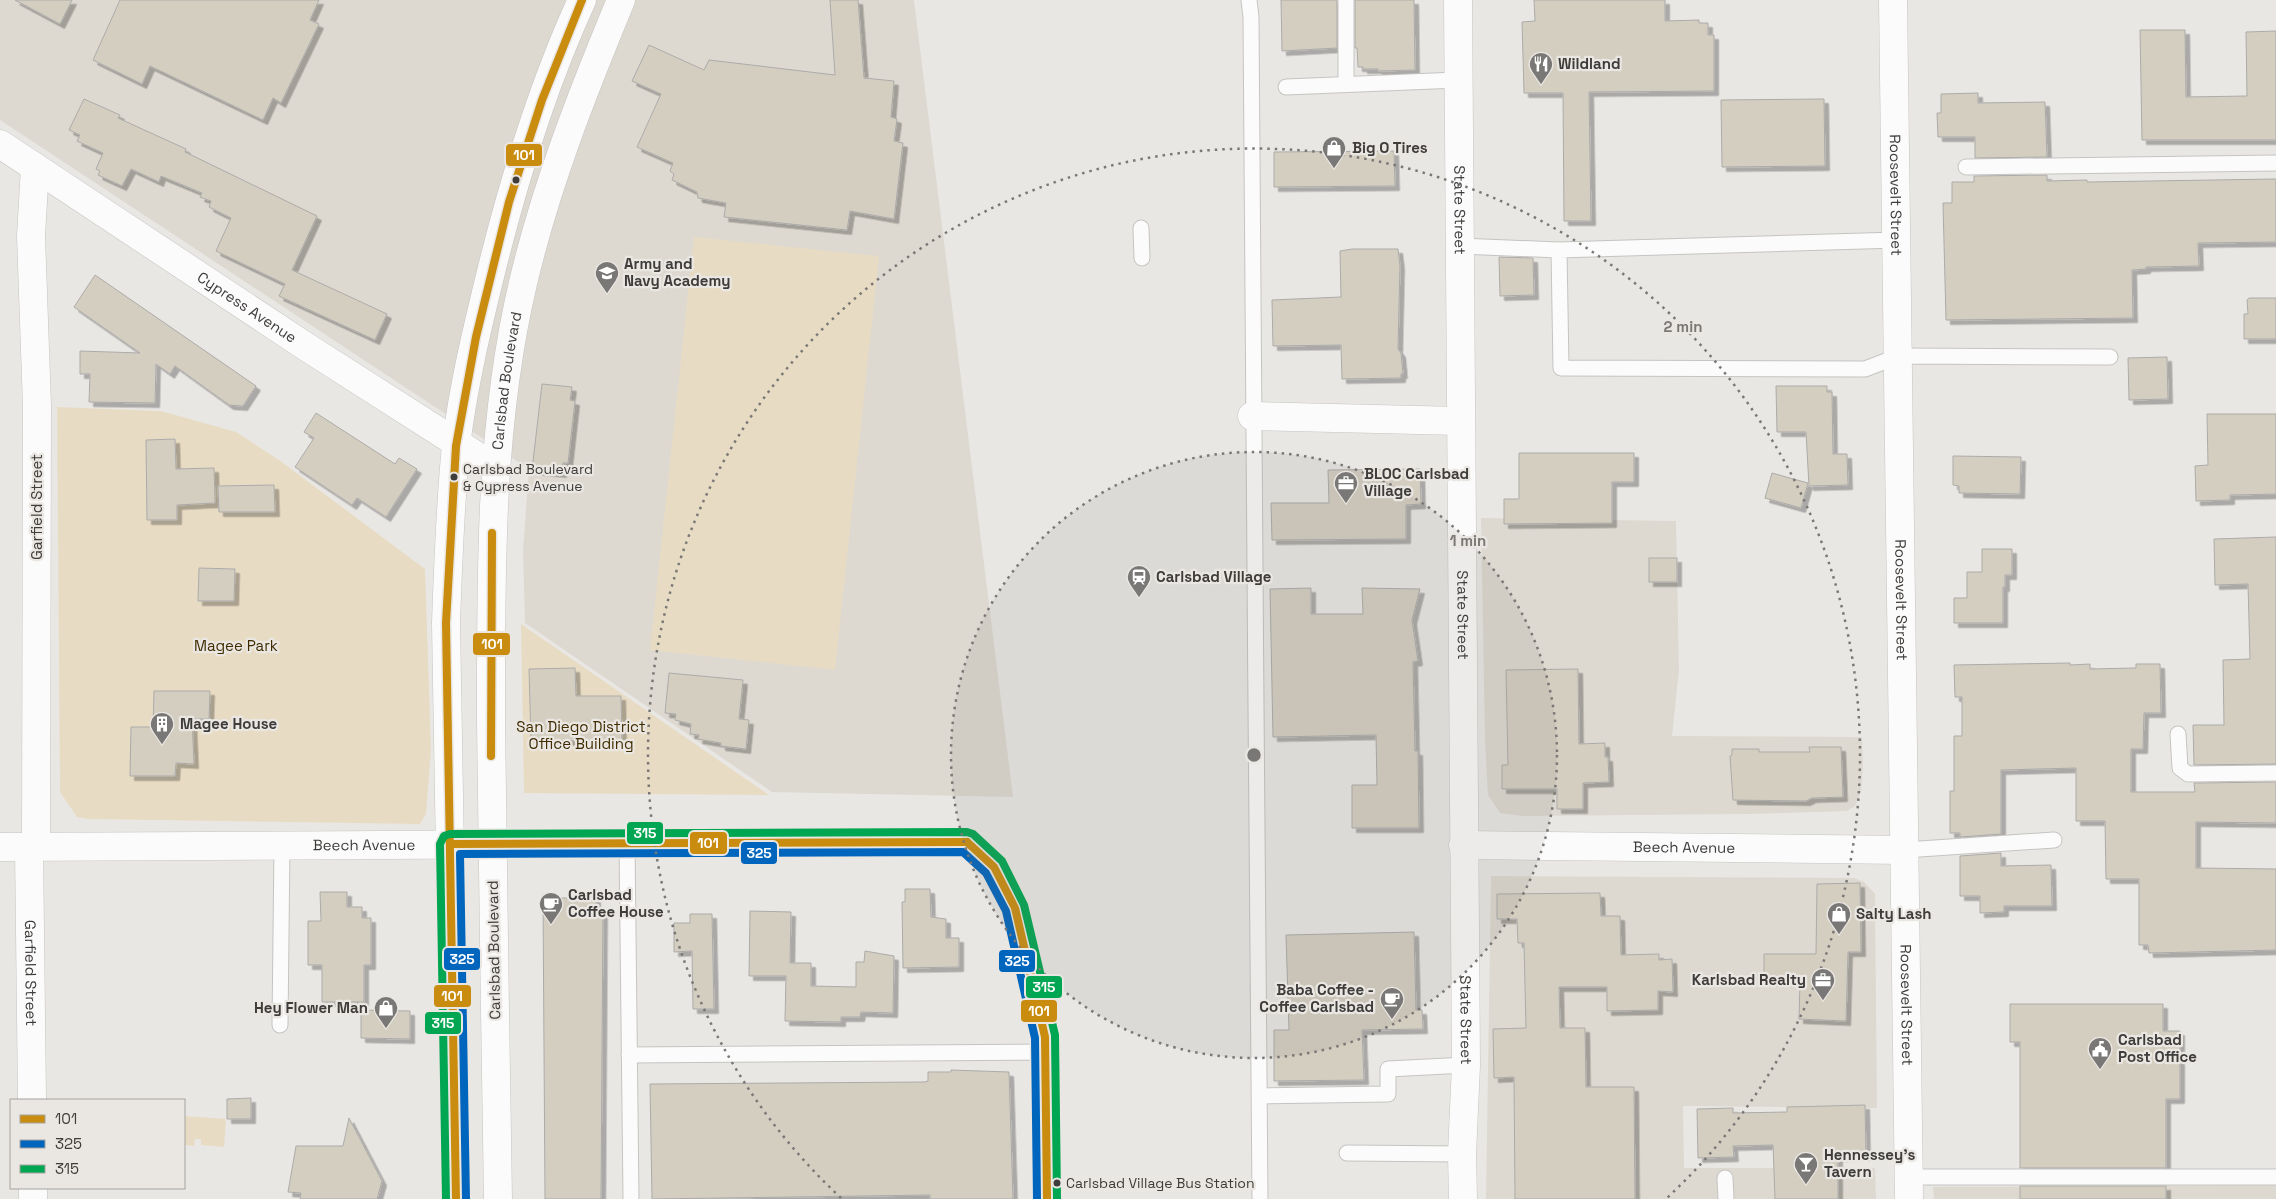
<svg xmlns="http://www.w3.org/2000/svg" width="2276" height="1199" font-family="'Space Grotesk',sans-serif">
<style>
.built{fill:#ddd9d1}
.green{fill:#e8dbc3}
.building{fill:#d4cec1;stroke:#acaba9;filter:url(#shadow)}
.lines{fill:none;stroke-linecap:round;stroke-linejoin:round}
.lane-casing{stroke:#c5c4c2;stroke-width:17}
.street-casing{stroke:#c5c4c2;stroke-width:29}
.secondary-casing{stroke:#c5c4c2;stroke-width:29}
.primary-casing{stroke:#c5c4c2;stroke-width:29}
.lane{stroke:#fcfbfb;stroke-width:15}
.street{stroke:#fcfbfb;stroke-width:28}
.secondary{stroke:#fcfbfb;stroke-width:28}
.primary{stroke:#fcfbfb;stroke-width:28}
.bus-1-casing{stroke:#eae7e3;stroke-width:11}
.bus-2-casing{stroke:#eae7e3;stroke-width:11}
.bus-3-casing{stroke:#eae7e3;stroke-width:11}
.bus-1{stroke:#c98c0f;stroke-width:8}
.bus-2{stroke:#0065bd;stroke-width:8}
.bus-3{stroke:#00a651;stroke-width:8}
.ring{fill:none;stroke:#7a7876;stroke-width:2.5;stroke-dasharray:2.5 5}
.bus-dot{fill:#3e3d3b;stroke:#eae7e3;stroke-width:2}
.labels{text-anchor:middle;stroke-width:4.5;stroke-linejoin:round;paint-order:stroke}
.bus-label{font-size:14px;fill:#3e3d3b;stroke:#eae7e3;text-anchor:start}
.poi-label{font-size:15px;font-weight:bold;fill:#3e3d3b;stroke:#eae7e3;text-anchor:start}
.street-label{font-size:15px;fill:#3e3d3b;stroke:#eae7e3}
.park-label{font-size:15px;fill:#402c00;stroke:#eae7e3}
.centre{fill:#7a7876;stroke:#eae7e3;stroke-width:2.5}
.ring-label{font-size:15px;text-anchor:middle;font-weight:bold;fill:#7a7876;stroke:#eae7e3;stroke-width:4.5;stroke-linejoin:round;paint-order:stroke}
.line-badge{stroke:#eae7e3;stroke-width:2}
.badge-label{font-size:14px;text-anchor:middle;font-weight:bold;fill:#fff}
</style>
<defs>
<filter id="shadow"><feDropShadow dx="4.5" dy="4.5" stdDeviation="0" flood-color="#0004"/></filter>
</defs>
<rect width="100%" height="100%" fill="#e9e7e4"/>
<!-- built -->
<g class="built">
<polygon points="0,0 914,0 1013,797 772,792 525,623 523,550 529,469 0,120"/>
<polygon points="1481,518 1676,521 1679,670 1672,736 1862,737 1863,765 1861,792 1855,806 1847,811 1750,814 1523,816 1500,813 1488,795 1485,740"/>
<polygon points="1491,876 1854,878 1864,882 1875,894 1877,1108 1683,1106 1684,1168 1875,1168 1876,1199 1486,1199"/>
<polygon points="2276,1185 2276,1199 1934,1199 1933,1187"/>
</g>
<!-- green -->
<g class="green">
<polygon points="694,237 879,256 835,670 650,650"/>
<polygon points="57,407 161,411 236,432 279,460 425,569 431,749 426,814 420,824 89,819 77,817 60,792"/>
<polygon points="521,624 769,795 524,793"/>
<polygon points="184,1116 226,1119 224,1147 201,1145 201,1139 195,1139 194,1146 184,1145"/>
</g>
<!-- building -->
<g class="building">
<polygon points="15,0 72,0 60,24"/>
<polygon points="120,0 319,0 310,20 319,24 281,103 273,98 263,120 150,66 142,84 93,60"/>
<polygon points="830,0 858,0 864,78 894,81 891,117 897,119 894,141 903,143 894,219 850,211 847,230 724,217 726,203 698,198 697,192 672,180 674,174 670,171 673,163 637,147 661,94 632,81 649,45 704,70 709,60 835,75"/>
<polygon points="1281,0 1337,0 1337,48 1282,51"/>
<polygon points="1355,0 1414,0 1415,70 1378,71 1378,69 1363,69 1363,67 1358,67 1357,48 1355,48"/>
<polygon points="1534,0 1665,0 1665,21 1699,20 1699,23 1708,23 1708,35 1714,35 1714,91 1589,92 1591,221 1564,221 1563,93 1524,93 1522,22 1535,21"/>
<polygon points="2140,30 2185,30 2186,97 2247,96 2246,32 2276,31 2276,140 2142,140"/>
<polygon points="1978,93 1978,103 2045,102 2047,157 1975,158 1975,137 1938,137 1937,113 1941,113 1941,94"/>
<polygon points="84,99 120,115 118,118 186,149 185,152 317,216 292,270 387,314 375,340 279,296 285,284 216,251 231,218 209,207 211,201 200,197 202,193 161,176 159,182 131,169 122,186 98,175 100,171 96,169 103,153 77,141 80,135 69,130"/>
<polygon points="1824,99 1825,166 1722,167 1721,100"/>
<polygon points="1394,151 1395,186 1274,187 1274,152"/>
<polygon points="2047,175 2047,181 2087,180 2087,182 2276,179 2276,242 2198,243 2199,266 2146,267 2146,269 2132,270 2133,318 1946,320 1943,203 1952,203 1952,182 1974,182 1974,176"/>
<polygon points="1352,249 1398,249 1400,265 1398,349 1401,353 1403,374 1401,374 1401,378 1342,379 1341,345 1273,346 1272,300 1341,297 1340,251"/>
<polygon points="1499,257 1533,258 1534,295 1500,296"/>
<polygon points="95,275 256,386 243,406 229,405 175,366 170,374 156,364 155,403 89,402 90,374 80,374 80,351 140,353 74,307"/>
<polygon points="2249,298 2276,298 2276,339 2244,339 2244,314 2248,314 2247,300"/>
<polygon points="2167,357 2168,399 2129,400 2128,358"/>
<polygon points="542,384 572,387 570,400 575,401 568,463 563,463 562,473 532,470"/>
<polygon points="1776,386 1827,386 1827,392 1832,392 1833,454 1847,454 1848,485 1809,486 1806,432 1777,432"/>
<polygon points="316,413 395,464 399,458 417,469 386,517 357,498 352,505 295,467 314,438 304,432"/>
<polygon points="2207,414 2276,414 2276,494 2230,495 2230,500 2196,501 2195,466 2208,465"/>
<polygon points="175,439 176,469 214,468 215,503 177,505 177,520 147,520 146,440"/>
<polygon points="1519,453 1634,453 1634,482 1612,482 1612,523 1504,524 1504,499 1519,499"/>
<polygon points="1953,456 2021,457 2020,494 1959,493 1959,486 1953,485"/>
<polygon points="1420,469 1421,504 1406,505 1406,539 1272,540 1271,503 1329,503 1328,470"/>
<polygon points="1772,473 1808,483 1801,508 1765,498"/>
<polygon points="274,485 275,512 219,512 218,486"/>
<polygon points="2276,537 2276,764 2194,765 2193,725 2224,725 2223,660 2250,659 2248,584 2215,585 2214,539"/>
<polygon points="1982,549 2012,549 2012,575 2005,575 2005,587 2003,587 2003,623 1954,623 1954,598 1967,598 1967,572 1982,572"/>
<rect x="1649" y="558" width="28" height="24"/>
<polygon points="199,568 235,569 234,601 198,601"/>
<polygon points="1311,588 1311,614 1363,614 1362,588 1420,589 1412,620 1418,661 1413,662 1415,751 1418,751 1419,828 1352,828 1352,785 1377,785 1376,735 1273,737 1270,589"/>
<polygon points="2070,663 2070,665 2090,664 2090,669 2136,668 2136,664 2160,664 2161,713 2144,713 2143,749 2131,749 2131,792 2195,792 2194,783 2276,782 2276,823 2196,822 2196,868 2276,869 2276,950 2149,953 2148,945 2139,945 2139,879 2106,879 2105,821 2076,821 2076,768 2001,770 2001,834 1960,837 1960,833 1950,833 1950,791 1954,791 1954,736 1962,736 1962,697 1955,697 1954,665"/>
<polygon points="575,668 576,696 621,696 622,740 531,741 529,669"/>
<polygon points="1578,669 1579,744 1605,743 1605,757 1608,757 1609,782 1583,783 1583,809 1557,809 1557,789 1502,789 1502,765 1508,765 1506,670"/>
<polygon points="669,673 743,680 739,719 749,720 746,749 721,746 721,743 698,739 699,735 690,734 691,724 675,720 676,714 665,713"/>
<polygon points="154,691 210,691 209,719 192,719 194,764 176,763 175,776 130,776 131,727 153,727"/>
<polygon points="1809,747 1841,747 1843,797 1812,798 1806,801 1733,800 1730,756 1732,755 1732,749 1759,749 1759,752 1810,752"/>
<polygon points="2001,853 2001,866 2051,865 2052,906 2004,906 2004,912 1980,913 1980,896 1960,896 1960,856"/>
<polygon points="1860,883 1861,952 1848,952 1846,1021 1799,1019 1800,981 1764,981 1764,954 1816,954 1817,884"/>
<polygon points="905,889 930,889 931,917 946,919 946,938 959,938 959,967 903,968 902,902 905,902"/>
<polygon points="320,892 347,892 347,907 362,907 362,918 371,918 371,965 364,965 364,1002 322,1002 322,965 308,965 308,921 321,921"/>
<polygon points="1600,893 1601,916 1620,916 1621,955 1659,954 1659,960 1672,959 1673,992 1658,991 1658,1010 1607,1011 1607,987 1559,987 1560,1028 1585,1028 1586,1087 1634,1087 1635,1199 1515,1199 1514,1077 1494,1078 1493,1029 1526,1028 1524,943 1518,943 1517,919 1497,919 1497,894"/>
<polygon points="543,898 596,898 596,908 603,908 601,1199 545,1199"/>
<polygon points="750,911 791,912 790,963 811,963 811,986 856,987 856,962 864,962 865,951 894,956 893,1013 861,1012 860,1017 841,1017 841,1022 785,1021 786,976 749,976"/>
<polygon points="690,914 712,914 714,1009 693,1009 692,951 674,952 674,923 690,923"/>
<polygon points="1414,932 1416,1010 1422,1010 1423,1029 1362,1030 1364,1080 1274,1081 1274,1030 1289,1030 1286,935"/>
<polygon points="2010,1004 2163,1004 2163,1031 2180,1031 2180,1099 2166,1099 2166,1168 2020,1168 2020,1042 2010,1042"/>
<polygon points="361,1010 410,1011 410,1039 361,1038"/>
<polygon points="951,1070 1009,1072 1013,1199 930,1199 930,1195 652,1199 650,1084 924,1082 928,1081 928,1072 951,1072"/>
<polygon points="251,1098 251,1119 227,1119 227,1099"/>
<polygon points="1865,1105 1866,1156 1838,1157 1838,1199 1775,1199 1773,1145 1733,1146 1734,1157 1698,1158 1697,1109 1733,1108 1733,1113 1787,1112 1787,1107"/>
<polygon points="349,1118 382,1181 377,1199 300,1199 301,1193 288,1192 296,1146 343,1146"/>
<rect x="2020" y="1186" width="146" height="13"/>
</g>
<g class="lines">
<!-- lane casing -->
<g class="lane-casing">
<g id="lane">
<path d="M1249 0 1251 17C1252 411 1258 805 1260 1199"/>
<polyline points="1346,0 1346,84"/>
<polyline points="1286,87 1458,80"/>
<polyline points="1966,167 2276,163"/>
<polyline points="1141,228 1142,258"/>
<polyline points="1897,240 1559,250 1561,368 1865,369 1899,356 2110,357"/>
<polyline points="1459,246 1559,250"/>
<polyline points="2178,734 2180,768 2188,774 2276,773"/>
<polyline points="627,843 631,1199"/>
<polyline points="1905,850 2054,840"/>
<polyline points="280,1025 282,845"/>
<polyline points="629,1055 1045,1052"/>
<polyline points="1260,1096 1388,1094 1388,1069 1466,1065"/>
<polyline points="1347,1153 1462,1154"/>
<polyline points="1909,1177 2276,1177"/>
<polyline points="1725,1178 1726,1199"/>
</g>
</g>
<!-- street casing -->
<g class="street-casing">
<g id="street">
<path id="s1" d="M0 144 305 346 496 468"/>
<polyline points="35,167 31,236 37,406 36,846"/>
<polyline points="1252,416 1460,421"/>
<polyline points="967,842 994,867 1015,908 1045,1037 1047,1199"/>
<path id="s2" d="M1463 845 1905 850"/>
<path id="s3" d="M29 847 32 1100"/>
<polyline points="33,1188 33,1199"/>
</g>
</g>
<!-- secondary casing -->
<g class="secondary-casing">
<g id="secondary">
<path id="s4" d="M1458 0 1466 1065 1462 1154 1463 1199"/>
<path id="s5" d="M1893 0 1909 1199"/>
<path id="s6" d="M0 847 967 842"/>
</g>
</g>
<!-- primary casing -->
<g class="primary-casing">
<g id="primary">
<path d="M456 1199 446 623C448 564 450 505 456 446 463 387 477 329 491 272 514 179 542 87 582 0"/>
<path id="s7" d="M498 1199C496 1040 492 881 491 722 491 575 489 427 523 283 546 185 583 92 621 0"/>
</g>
</g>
<!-- lane -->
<use href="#lane" class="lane"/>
<!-- street -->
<use href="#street" class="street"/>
<!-- secondary -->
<use href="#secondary" class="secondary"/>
<!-- primary -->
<use href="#primary" class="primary"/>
<!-- bus-1 casing -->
<g class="bus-1-casing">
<g id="bus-1">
<polyline points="491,756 492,533"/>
<polyline points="967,842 994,867 1015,908 1045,1037 1047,1199"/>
<polyline points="450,844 967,842"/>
<polyline points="456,1199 446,623 456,446 476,337 509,202 542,100 582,0"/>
</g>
</g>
<!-- bus-2 casing -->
<g class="bus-2-casing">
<polyline id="bus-2" points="466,1199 460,854 963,852 986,873 1006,911 1035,1038 1037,1199"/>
</g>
<!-- bus-3 casing -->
<g class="bus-3-casing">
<polyline id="bus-3" points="446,1199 440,844 444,836 450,834 967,832 973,834 1002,861 1024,905 1055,1035 1057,1199"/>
</g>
<!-- bus-1 -->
<use href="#bus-1" class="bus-1"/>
<!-- bus-2 -->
<use href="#bus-2" class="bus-2"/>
<!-- bus-3 -->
<use href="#bus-3" class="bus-3"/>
</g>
<!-- distance rings -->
<circle cx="1254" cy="755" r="303" fill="#7a7876" fill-opacity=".12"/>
<g class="ring">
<circle cx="1254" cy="755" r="303"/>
<path d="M841 1198A606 606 0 1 1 1667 1198"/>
</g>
<!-- icons -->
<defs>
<g id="restaurant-pin" transform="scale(1.25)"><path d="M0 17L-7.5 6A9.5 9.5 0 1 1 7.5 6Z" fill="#7a7876" stroke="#eae7e3"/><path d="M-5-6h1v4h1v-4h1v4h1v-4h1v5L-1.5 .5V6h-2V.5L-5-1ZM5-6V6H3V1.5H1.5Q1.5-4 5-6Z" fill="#fff"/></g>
<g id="shop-pin" transform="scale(1.25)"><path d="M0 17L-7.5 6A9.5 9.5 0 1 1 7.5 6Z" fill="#7a7876" stroke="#eae7e3"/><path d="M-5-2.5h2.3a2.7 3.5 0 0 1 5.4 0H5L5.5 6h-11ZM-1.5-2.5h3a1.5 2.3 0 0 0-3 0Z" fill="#fff"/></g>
<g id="school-pin" transform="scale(1.25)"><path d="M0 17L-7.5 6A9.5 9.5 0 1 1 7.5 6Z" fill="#7a7876" stroke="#eae7e3"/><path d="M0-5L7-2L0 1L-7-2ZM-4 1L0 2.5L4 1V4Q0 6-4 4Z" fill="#fff"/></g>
<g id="office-pin" transform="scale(1.25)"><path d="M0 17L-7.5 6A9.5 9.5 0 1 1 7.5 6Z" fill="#7a7876" stroke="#eae7e3"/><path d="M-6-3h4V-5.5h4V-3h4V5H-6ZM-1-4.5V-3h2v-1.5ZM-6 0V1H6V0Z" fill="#fff"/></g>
<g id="station-pin" transform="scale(1.25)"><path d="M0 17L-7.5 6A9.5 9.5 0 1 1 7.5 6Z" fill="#7a7876" stroke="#eae7e3"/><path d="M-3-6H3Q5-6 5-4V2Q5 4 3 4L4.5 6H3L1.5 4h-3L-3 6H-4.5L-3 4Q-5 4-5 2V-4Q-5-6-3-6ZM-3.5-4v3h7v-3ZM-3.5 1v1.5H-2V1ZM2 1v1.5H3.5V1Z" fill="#fff"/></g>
<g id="building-pin" transform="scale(1.25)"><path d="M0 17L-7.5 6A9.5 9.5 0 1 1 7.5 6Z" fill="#7a7876" stroke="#eae7e3"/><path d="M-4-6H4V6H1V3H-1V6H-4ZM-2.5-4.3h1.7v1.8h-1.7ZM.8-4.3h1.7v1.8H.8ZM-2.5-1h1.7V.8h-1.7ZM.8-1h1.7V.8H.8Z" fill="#fff"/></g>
<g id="cafe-pin" transform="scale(1.25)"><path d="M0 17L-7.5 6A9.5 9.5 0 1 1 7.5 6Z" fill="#7a7876" stroke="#eae7e3"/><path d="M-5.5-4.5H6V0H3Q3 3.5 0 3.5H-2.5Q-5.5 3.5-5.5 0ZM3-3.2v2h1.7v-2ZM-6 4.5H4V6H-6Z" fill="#fff"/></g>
<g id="civic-pin" transform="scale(1.25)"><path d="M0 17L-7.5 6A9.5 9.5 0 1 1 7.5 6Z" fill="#7a7876" stroke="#eae7e3"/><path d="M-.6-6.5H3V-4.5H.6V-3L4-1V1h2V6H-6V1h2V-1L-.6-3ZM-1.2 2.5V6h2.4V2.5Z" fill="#fff"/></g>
<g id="bar-pin" transform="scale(1.25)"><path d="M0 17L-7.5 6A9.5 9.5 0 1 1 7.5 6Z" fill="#7a7876" stroke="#eae7e3"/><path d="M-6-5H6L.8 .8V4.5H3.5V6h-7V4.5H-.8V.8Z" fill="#fff"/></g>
</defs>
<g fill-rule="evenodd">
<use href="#restaurant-pin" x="1541" y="64"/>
<use href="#shop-pin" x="1334" y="148"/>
<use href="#school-pin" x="607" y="273"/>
<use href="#office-pin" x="1346" y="483"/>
<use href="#station-pin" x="1139" y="577"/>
<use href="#building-pin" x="162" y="724"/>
<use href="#cafe-pin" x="551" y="904"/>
<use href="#shop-pin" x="1839" y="914"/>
<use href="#office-pin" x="1823" y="980"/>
<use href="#cafe-pin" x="1392" y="999"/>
<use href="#shop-pin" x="386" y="1008"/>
<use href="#civic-pin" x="2100" y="1049"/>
<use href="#bar-pin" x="1806" y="1164"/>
</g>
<!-- markers -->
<g class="bus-dot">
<circle cx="516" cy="180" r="4.5"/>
<circle cx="454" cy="477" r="4.5"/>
<circle cx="1057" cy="1183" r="4.5"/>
</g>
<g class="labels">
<!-- bus labels -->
<g class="bus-label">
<text x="463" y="474">Carlsbad Boulevard<tspan x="463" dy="17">&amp; Cypress Avenue</tspan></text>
<text x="1066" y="1188">Carlsbad Village Bus Station</text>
</g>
<!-- poi labels -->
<g class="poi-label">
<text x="1558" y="69">Wildland</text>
<text x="1352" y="153">Big O Tires</text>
<text x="624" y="269">Army and<tspan x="624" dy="17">Navy Academy</tspan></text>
<text x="1364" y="479">BLOC Carlsbad<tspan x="1364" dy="17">Village</tspan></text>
<text x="1156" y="582">Carlsbad Village</text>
<text x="180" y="729">Magee House</text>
<text x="568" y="900">Carlsbad<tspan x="568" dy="17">Coffee House</tspan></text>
<text x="1856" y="919">Salty Lash</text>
<text x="1806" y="985" text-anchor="end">Karlsbad Realty</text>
<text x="1374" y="995" text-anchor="end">Baba Coffee -<tspan x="1374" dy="17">Coffee Carlsbad</tspan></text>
<text x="368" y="1013" text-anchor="end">Hey Flower Man</text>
<text x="2118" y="1045">Carlsbad<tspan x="2118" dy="17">Post Office</tspan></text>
<text x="1824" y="1160">Hennessey's<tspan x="1824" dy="17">Tavern</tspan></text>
</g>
<!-- street labels -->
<g class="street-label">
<text dy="5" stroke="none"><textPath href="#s5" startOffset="195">Roosevelt Street</textPath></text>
<text dy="5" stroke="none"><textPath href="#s4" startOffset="210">State Street</textPath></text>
<text dy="5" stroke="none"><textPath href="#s1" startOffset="296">Cypress Avenue</textPath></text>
<text dy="5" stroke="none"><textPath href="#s7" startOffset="819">Carlsbad Boulevard</textPath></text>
<text transform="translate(37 507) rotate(-90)" y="5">Garfield Street</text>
<text dy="5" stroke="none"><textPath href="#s5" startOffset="600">Roosevelt Street</textPath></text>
<text dy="5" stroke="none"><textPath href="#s4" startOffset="615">State Street</textPath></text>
<text dy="5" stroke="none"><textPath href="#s6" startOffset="364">Beech Avenue</textPath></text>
<text dy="5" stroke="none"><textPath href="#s2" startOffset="221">Beech Avenue</textPath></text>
<text transform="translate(494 950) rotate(-91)" y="5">Carlsbad Boulevard</text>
<text dy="5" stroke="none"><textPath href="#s3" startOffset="126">Garfield Street</textPath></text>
<text dy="5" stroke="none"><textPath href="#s5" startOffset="1005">Roosevelt Street</textPath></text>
<text dy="5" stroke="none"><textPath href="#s4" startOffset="1020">State Street</textPath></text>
</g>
<!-- park labels -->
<g class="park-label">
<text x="236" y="651">Magee Park</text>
<text x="581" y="732">San Diego District<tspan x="581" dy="17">Office Building</tspan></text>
</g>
</g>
<circle cx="1254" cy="755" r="8" class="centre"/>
<g class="ring-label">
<text x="1683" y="332">2 min</text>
<text x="1468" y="546">1 min</text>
</g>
<g class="line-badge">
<rect x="505" y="143" width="38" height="24" rx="5" fill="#c98c0f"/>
<rect x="472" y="632" width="39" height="24" rx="5" fill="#c98c0f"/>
<rect x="626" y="821" width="38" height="24" rx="5" fill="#00a651"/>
<rect x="689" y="831" width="39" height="24" rx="5" fill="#c98c0f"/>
<rect x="740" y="841" width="38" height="24" rx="5" fill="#0065bd"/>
<rect x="443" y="947" width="38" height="24" rx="5" fill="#0065bd"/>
<rect x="998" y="949" width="38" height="24" rx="5" fill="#0065bd"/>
<rect x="1025" y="975" width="38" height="24" rx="5" fill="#00a651"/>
<rect x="433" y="984" width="39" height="24" rx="5" fill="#c98c0f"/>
<rect x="1020" y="999" width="38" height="24" rx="5" fill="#c98c0f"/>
<rect x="424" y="1011" width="38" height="24" rx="5" fill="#00a651"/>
</g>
<g class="badge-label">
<text x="524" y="160">101</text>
<text x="492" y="649">101</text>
<text x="645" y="838">315</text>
<text x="708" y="848">101</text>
<text x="759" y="858">325</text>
<text x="462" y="964">325</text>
<text x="1017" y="966">325</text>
<text x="1044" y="992">315</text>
<text x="452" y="1001">101</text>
<text x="1039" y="1016">101</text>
<text x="443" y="1028">315</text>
</g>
<!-- legend -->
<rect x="10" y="1099" width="175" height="90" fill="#eae7e3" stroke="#a5a3a0"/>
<rect x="20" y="1115" width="25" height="8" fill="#c98c0f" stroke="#a5a3a0"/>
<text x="55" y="1124" font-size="15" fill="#3e3d3b">101</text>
<rect x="20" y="1140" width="25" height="8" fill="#0065bd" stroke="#a5a3a0"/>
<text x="55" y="1149" font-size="15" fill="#3e3d3b">325</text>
<rect x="20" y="1165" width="25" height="8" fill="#00a651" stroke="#a5a3a0"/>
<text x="55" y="1174" font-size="15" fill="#3e3d3b">315</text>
</svg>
